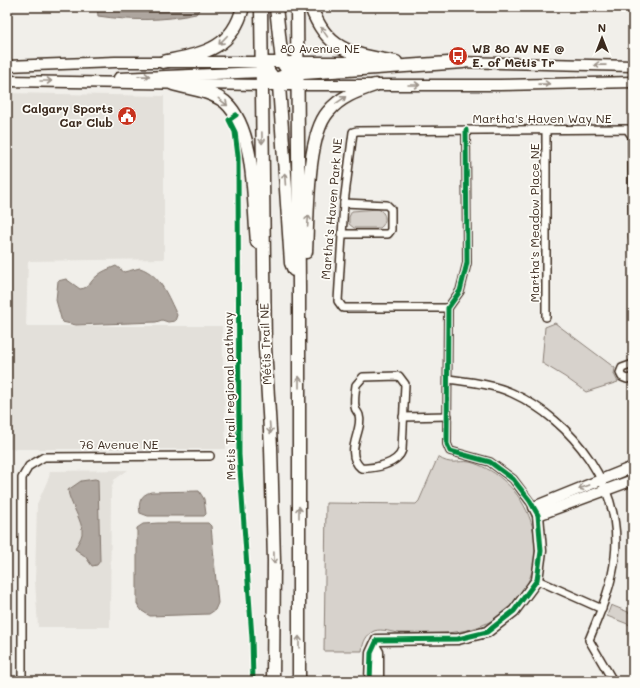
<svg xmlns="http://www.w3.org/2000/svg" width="640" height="688" font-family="Mali,sans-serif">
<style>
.built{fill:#e3e0da}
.green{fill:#d7d2cc;stroke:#897e75}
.water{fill:#aea69f;stroke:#80746b}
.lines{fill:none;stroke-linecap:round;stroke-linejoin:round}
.street-casing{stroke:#3b2a1e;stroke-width:10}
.secondary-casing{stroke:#3b2a1e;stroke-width:13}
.primary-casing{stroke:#3b2a1e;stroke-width:15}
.street{stroke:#fdfcf7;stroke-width:7}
.secondary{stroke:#fdfcf7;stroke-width:10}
.primary{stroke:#fdfcf7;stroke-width:12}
.cycleway-casing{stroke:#fdfcf7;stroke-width:8}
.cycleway{stroke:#00873e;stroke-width:5}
.oneway{stroke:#9c938a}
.labels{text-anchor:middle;stroke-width:3.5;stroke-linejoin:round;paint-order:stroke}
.street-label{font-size:12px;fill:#3b2a1e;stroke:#fdfcf7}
.poi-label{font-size:12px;font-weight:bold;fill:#3b2a1e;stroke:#fdfcf7;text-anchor:start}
</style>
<rect width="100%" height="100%" fill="#f1efea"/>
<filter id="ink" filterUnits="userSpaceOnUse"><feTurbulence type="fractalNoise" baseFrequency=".025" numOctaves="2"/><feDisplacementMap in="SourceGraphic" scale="8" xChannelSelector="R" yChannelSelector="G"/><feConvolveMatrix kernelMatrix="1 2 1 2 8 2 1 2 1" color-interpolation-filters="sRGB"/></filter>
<g filter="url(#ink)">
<!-- built -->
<g class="built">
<polygon points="7,93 164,96 164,259 28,261 26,326 222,326 226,449 10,449 10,681 7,681"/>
<polygon points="128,470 114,480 111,490 110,627 38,627 35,581 37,504 49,477 50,471"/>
</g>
<!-- green -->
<g class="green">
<path d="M378 209C387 213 387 223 380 228H354L349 224V217L352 211Z"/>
<polygon points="555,323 615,368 614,374 618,382 586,392 565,377 542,363 545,327"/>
<path d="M438 457C451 466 457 460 470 462 481 465 493 471 502 479 551 520 546 597 485 624 459 636 429 633 401 633 392 633 383 628 374 631 366 635 363 642 362 651H324L326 503 416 504 419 501Z"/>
<polygon points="611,605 633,614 633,626 607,616"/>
</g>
<!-- water -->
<g class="water">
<path d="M97 7H201L196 14C163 21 131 21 98 16Z"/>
<path d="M116 266 124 272 140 268C161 275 168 297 177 315L175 321 168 322 162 320 156 322 76 325 62 322 56 300 58 281 66 279 80 289C90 288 90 281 97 276 102 271 109 269 116 266Z"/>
<path d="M95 479 98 480 100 561 97 565 92 566 85 556 75 549C77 544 81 539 82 534 84 522 69 503 68 490L81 481Z"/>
<path d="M199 491 204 499 206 514 204 516H148L140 513C138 503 140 495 151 492Z"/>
<polygon points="158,523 208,523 211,526 218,603 215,610 209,614 150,616 142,611 137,604 137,528 143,524"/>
</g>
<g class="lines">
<!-- street casing -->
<g class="street-casing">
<g id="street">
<polyline points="466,130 467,263 460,291 448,308 447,444 450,451 490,462 513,479 534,507"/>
<polyline points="546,130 546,317"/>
<polyline points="341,234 388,234 391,230 391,209 387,205 344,203"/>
<polyline points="448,308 343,308 338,301 344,203 353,132 357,131 627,129 632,136 633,238"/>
<polyline points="633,364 622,368 620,373 622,377 627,379 633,377"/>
<path d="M399 376 405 384 402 450C398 464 374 469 361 468 343 452 364 430 359 415 358 412 355 410 355 407 354 400 355 392 356 385L363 377Z"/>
<path d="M448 379C469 382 492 384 512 393 573 421 623 487 615 557 612 586 600 613 589 640L613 681"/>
<polyline points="403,417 448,416"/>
<polyline points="537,580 602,609"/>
<polyline points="22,681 22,478 29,466 44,457 210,456"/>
</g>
</g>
<!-- secondary casing -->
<g class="secondary-casing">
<g id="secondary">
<polyline points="455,62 633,66"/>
<polyline points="7,66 115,62 377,62"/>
<polyline points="119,78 261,72 269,70"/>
<polyline points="7,81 261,85 499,85 633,82"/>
<polyline points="538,515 633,480"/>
<polyline points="375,647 378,652 378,681"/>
<polyline points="370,681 371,653 377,640 458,639 487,632 514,611 537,580 541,551 538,515 534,507 633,467"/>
</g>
</g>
<!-- primary casing -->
<g class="primary-casing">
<g id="primary">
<polyline points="261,7 265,347 271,447 274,561 273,681"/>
<polyline points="276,7 282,62 294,80"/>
<polyline points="297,7 299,287 299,681"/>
<path d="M311 7C327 52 353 54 396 62"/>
<path d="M163 62C200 54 232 51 243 7"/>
<polyline points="261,62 279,85 291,263 294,270"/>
<polyline points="268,82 289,74 463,62"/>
<path d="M173 84C191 89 211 91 225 102 256 129 253 203 257 242"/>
<path d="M306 252C308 218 306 137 328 112 340 97 357 91 375 85"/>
</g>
</g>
<!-- street -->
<use href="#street" class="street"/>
<!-- secondary -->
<use href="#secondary" class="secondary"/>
<!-- primary -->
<use href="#primary" class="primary"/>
<!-- cycleway casing -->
<g class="cycleway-casing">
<g id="cycleway">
<polyline points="236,115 229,120 235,132 238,156 239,455 252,638 253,681"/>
<polyline points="370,681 371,653 377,640 458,639 487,632 514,611 537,580 541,551 538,515 530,501 513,479 490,462 450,451 447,444 448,308 460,291 467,263 466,130"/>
</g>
</g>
<!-- cycleway -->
<use href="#cycleway" class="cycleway"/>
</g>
<!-- one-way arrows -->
<defs><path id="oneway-shaft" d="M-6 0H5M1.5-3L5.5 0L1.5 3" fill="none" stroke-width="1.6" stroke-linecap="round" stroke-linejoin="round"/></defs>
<g class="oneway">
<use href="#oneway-shaft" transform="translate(324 32) rotate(-125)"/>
<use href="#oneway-shaft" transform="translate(223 40) rotate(134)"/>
<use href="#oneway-shaft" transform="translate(600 65) rotate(-179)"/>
<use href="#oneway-shaft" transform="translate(144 76) rotate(-2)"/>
<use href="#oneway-shaft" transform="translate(46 81)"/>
<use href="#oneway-shaft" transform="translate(544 84) rotate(-1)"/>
<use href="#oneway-shaft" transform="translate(414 85)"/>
<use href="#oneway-shaft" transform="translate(341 100) rotate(-35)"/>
<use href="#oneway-shaft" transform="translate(223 102) rotate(38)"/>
<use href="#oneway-shaft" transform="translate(262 138) rotate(89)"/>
<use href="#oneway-shaft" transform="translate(285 179) rotate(-94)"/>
<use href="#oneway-shaft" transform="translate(308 221) rotate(-86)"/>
<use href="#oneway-shaft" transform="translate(299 382) rotate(-90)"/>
<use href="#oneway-shaft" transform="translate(270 428) rotate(86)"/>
<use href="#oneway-shaft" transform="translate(584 487) rotate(160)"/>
<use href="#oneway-shaft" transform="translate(299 512) rotate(-90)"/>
<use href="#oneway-shaft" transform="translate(274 558) rotate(89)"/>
<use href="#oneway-shaft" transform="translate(299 642) rotate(-90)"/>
</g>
</g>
<!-- icons -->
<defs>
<g id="bus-disc" transform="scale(1)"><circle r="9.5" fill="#c8321e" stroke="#fdfcf7"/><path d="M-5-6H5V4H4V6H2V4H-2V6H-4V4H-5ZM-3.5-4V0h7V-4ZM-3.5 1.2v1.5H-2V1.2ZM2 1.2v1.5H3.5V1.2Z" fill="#fff"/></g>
<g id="civic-disc" transform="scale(1)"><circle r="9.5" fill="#c8321e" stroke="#fdfcf7"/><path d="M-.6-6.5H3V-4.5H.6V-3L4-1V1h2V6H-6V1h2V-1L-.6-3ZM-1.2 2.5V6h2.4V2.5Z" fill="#fff"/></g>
</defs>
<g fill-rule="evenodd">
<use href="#bus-disc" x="458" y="56"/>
<use href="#civic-disc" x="127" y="116"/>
</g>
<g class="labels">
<!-- street labels -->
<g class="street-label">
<text x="320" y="53">80 Avenue NE</text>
<text x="542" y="123">Martha's Haven Way NE</text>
<text transform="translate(332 209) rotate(-85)" y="4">Martha's Haven Park NE</text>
<text transform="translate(535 223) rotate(-90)" y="4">Martha's Meadow Place NE</text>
<text transform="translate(266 344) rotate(-92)" y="4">Métis Trail NE</text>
<text transform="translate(230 396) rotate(-91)" y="4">Metis Trail regional pathway</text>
<text x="119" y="449">76 Avenue NE</text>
</g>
<!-- poi labels -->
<g class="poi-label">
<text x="472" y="53">WB 80 AV NE @<tspan x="472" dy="14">E. of Metis Tr</tspan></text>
<text x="113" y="113" text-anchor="end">Calgary Sports<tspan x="113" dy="14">Car Club</tspan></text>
</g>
</g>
<!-- margin -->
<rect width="640" height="688" fill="none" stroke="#fdfcf7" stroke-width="24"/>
<rect x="12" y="12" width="616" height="664" fill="none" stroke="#3b2a1e" stroke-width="1.5" filter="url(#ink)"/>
<!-- north arrow -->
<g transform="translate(602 38)" stroke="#fdfcf7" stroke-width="3" paint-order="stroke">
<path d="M0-3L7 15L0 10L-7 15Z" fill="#3b2a1e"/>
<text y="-6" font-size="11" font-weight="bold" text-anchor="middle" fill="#3b2a1e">N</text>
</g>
</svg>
